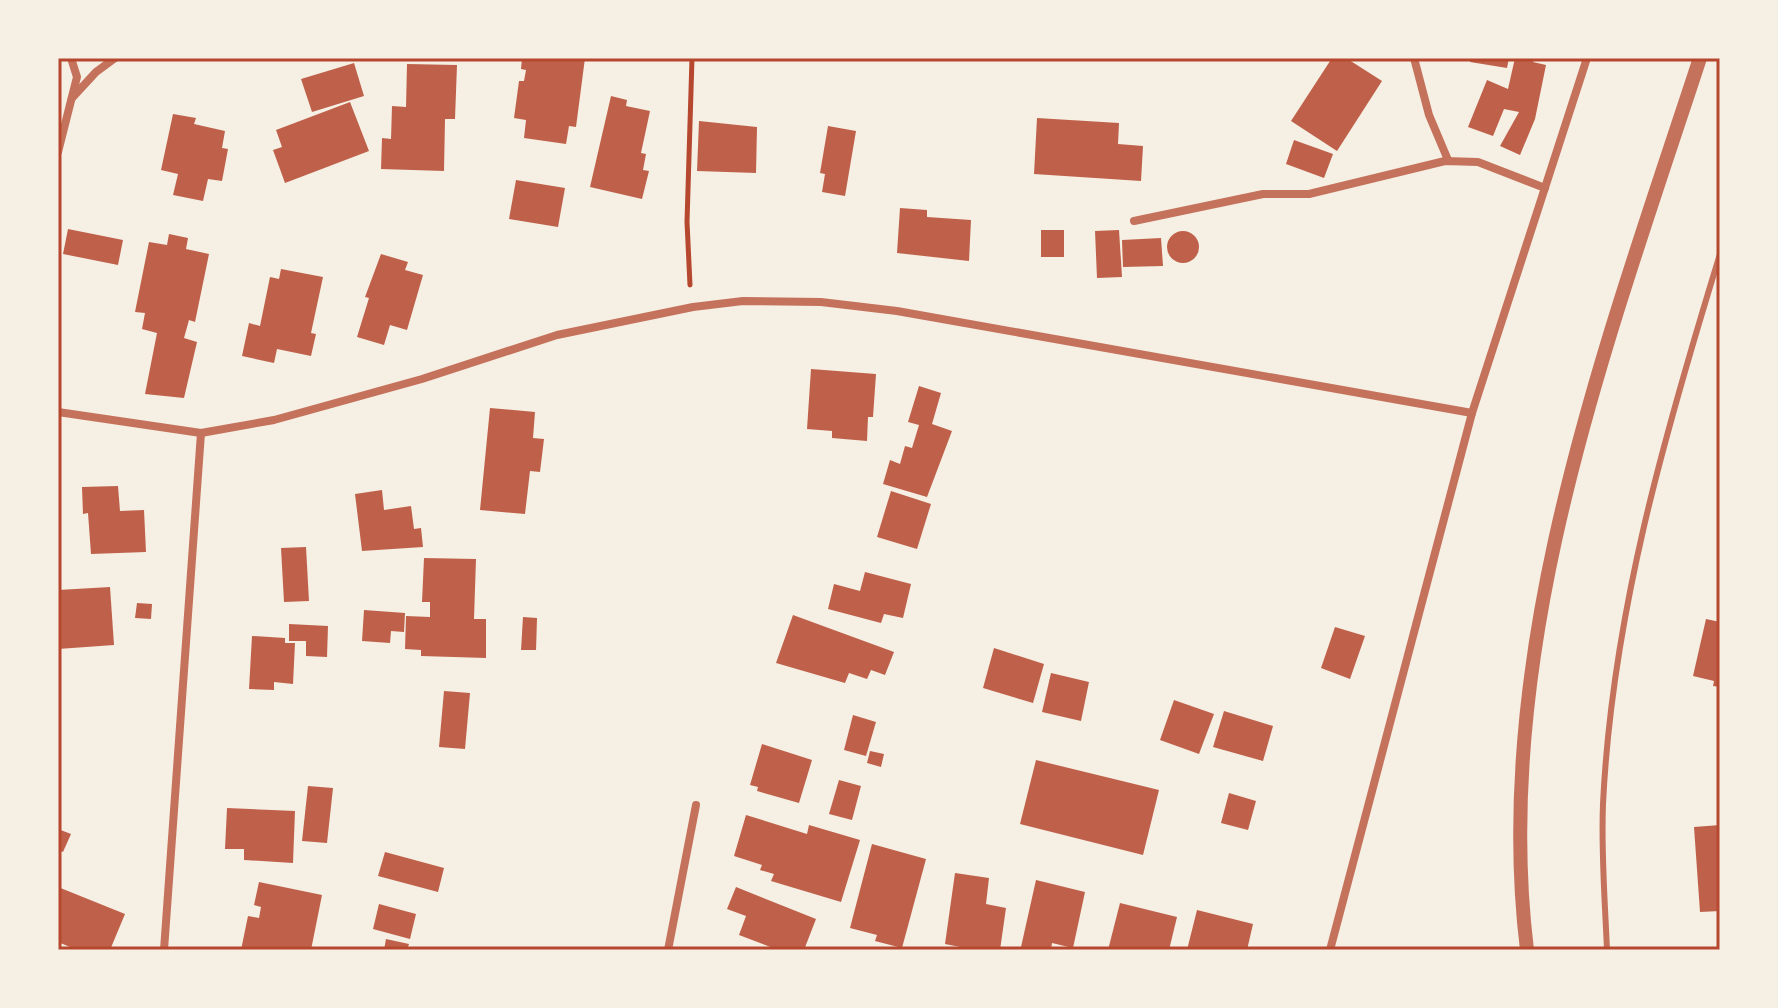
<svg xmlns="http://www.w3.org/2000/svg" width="1778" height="1008" font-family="'Golos Text',sans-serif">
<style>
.building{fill:#bf614a}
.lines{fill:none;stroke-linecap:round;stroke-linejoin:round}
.path{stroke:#b5482f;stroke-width:5}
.service{stroke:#c5725c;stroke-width:6}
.minor{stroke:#c5725c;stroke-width:8}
.tertiary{stroke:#c5725c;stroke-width:14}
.neatline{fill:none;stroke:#b5482f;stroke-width:3}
</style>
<rect width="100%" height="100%" fill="#f6efe4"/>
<!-- building -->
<g class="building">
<polygon points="522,58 585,58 576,127 569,126 566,144 524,138 526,120 514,118 519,81 524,81 526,70 521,69"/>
<polygon points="1332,58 1346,58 1382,81 1337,151 1291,121"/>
<polygon points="1471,58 1509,58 1507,68 1470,62"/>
<polygon points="1515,58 1534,58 1533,62 1546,65 1535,119 1520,155 1500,146 1519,112 1504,109 1493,136 1468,127 1487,80 1508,89"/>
<polygon points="354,63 364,96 312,112 301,79"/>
<polygon points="407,64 457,65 455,119 445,119 444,171 381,169 382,138 391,139 392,106 406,107"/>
<polygon points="611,96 627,100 626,106 650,111 641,153 646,154 643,170 649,171 642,199 590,187"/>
<polygon points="350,102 369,151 285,183 273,150 282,147 276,130"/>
<polygon points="173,114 196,118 194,124 225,131 222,148 228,149 222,181 208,179 203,201 173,195 178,174 161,170"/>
<polygon points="1037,118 1119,123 1118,144 1143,146 1141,181 1034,174"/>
<polygon points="699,121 757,127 756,173 697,171"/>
<polygon points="828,126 856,131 845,196 822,192 825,174 820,173"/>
<polygon points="1294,140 1333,154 1324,178 1286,164"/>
<polygon points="516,180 565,188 558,227 509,219"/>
<polygon points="900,208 927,210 927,217 971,220 969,261 897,253"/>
<polygon points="68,229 123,240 118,265 63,254"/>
<rect x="1041" y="230" width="23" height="27"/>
<polygon points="1119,230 1122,277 1097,278 1095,231"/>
<circle cx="1183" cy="247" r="16"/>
<polygon points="169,234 188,238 186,249 209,254 195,322 189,320 184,338 197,342 184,398 145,394 157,333 142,329 145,313 135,312 149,242 167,245"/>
<polygon points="1161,238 1163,266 1123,267 1122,240"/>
<polygon points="381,254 408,262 405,270 423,275 407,330 390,325 384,345 357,337 369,298 365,297"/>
<polygon points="281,269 323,277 311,333 316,334 311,356 277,349 274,363 242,356 249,323 260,326 270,277 279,279"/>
<polygon points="811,369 876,374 873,417 868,417 867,441 832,438 832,431 807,429"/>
<polygon points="919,386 941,393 932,424 952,431 927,497 883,484 890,460 900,464 905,446 912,448 919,425 908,422"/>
<polygon points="490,408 535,412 533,438 544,439 540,472 530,471 525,514 480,510"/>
<polygon points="118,486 120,511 144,510 146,552 91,554 88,513 83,514 82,487"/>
<polygon points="382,490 384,510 411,506 414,529 421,528 423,547 362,551 355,494"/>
<polygon points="891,491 931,504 917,549 877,537"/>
<polygon points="306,547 309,601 284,602 281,548"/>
<polygon points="424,558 476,559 474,619 486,619 486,658 421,656 421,650 405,649 406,616 430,617 430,602 422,602"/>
<polygon points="865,572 911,584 903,618 884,614 881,623 828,609 834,584 860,591"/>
<polygon points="110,587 114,645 58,649 58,590"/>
<polygon points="137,603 152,604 151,619 135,618"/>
<polygon points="364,610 405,613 404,632 391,631 390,643 362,641"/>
<polygon points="793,615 894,652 885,675 871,670 867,679 849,673 845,683 776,663"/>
<polygon points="523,617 537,618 536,650 521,650"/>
<polygon points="1706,619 1720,622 1720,687 1713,686 1714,681 1693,676"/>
<polygon points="289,624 328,626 327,657 306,656 306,641 289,641"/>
<polygon points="1335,627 1365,636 1350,679 1321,668"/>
<polygon points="252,636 285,638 285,643 295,643 293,684 274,682 274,690 249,689"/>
<polygon points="994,648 1044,664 1033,703 983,688"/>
<polygon points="1051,673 1089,682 1081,721 1042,712"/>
<polygon points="444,691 470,693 465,749 439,747"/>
<polygon points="1174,700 1214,714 1199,754 1160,740"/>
<polygon points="1224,711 1273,726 1263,761 1213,747"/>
<polygon points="853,715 876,722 866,756 844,750"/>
<polygon points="762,744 812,760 799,803 757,791 758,787 750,785"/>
<polygon points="870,751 884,754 881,767 867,763"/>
<polygon points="1036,760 1159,790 1143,855 1020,824"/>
<polygon points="839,780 861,786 852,820 829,814"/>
<polygon points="308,786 333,788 327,843 302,841"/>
<polygon points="1229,793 1256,801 1248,830 1221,823"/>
<polygon points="227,808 295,811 293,863 244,860 244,849 225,849"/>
<polygon points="746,815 807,834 809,825 860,840 841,902 771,881 774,874 760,870 762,865 734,856"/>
<polygon points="1720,825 1720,911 1700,912 1694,827"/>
<polygon points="58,829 71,834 63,852 58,850"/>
<polygon points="872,844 926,859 902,948 875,941 877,935 850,928"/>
<polygon points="385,852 444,868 438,892 378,876"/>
<polygon points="955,873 989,878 986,904 1006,908 1000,950 959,950 960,947 945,944"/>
<polygon points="1036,880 1085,892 1073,948 1052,943 1051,950 1021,947"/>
<polygon points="259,882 322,895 311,950 241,950 248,916 259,918 261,907 254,905"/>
<polygon points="58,887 125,914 110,950 77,950 58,942"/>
<polygon points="736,887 816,919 804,950 778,950 739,935 746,916 727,909"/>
<polygon points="1120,903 1177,917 1169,950 1108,950"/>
<polygon points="379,904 416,914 410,939 373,929"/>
<polygon points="1197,910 1253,924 1247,950 1187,950"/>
<polygon points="386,939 409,944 407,950 384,950"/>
</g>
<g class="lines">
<!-- path -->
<polyline class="path" points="690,285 687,222 692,58"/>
<!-- service -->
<path class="service" d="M1607 950C1605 902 1601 853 1603 804 1612 615 1665 433 1720 254"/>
<!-- minor -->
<g class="minor">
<polyline points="1414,58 1429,115 1448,160"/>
<polyline points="72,98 96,72 115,58"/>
<polyline points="58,152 77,77 71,58"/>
<polyline points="1134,221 1263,194 1309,194 1445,161 1478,162 1545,188"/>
<polyline points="58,412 201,433 274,420 422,379 557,335 693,307 743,301 821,302 897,311 1472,413"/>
<polyline points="164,950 201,433"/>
<polyline points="668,950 696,805"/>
<polyline points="1330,950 1472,413 1587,58"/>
</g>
<!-- tertiary -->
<path class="tertiary" d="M1527 950C1490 650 1608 339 1700 58"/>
</g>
<!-- border -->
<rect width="1778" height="1008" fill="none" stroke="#f6efe4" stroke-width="120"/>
<rect x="60" y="60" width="1658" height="888" class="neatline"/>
</svg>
